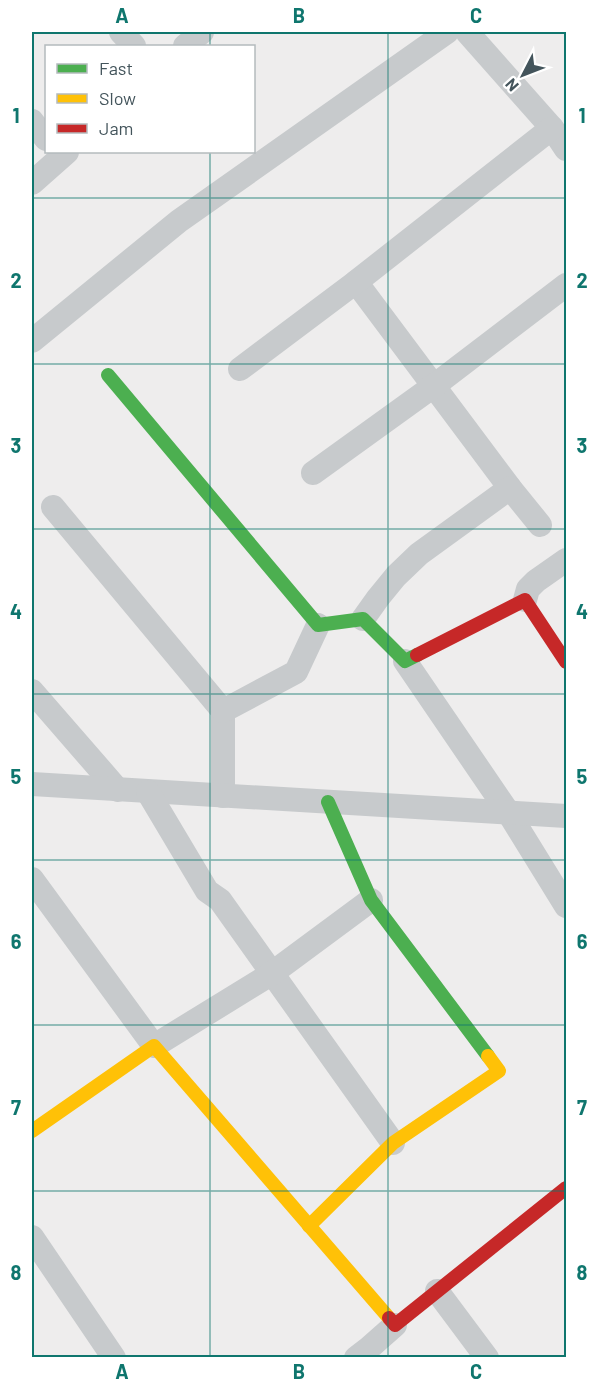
<svg xmlns="http://www.w3.org/2000/svg" width="598" height="1389" font-family="Barlow,sans-serif">
<style>
.lines{fill:none;stroke-linecap:round;stroke-linejoin:round}
.street{stroke:#c7cacc;stroke-width:24}
.fast{stroke:#4caf50;stroke-width:14}
.slow{stroke:#ffc107;stroke-width:14}
.jam{stroke:#c62828;stroke-width:14}
.grid{fill:none;stroke:#0f766e;stroke-width:1.5;stroke-opacity:0.55}
.neatline{fill:none;stroke:#0f766e;stroke-width:2}
.grid-label{font-size:20px;text-anchor:middle;font-weight:bold;fill:#0f766e}
</style>
<rect width="100%" height="100%" fill="#eeeded"/>
<g class="lines">
<!-- street -->
<g class="street">
<polyline points="121,32 134,46"/>
<polyline points="467,32 552,128 566,149"/>
<polyline points="185,46 202,32"/>
<polyline points="32,121 46,139"/>
<polyline points="32,183 67,152"/>
<polyline points="356,282 510,488 540,525"/>
<polyline points="32,341 179,221 447,32"/>
<polyline points="240,369 356,282 552,128"/>
<polyline points="313,473 435,385 566,285"/>
<polyline points="53,507 223,711 223,796"/>
<polyline points="525,600 528,589 536,581 566,560"/>
<polyline points="363,619 378,598 396,576 419,554 510,488"/>
<polyline points="405,661 508,812 566,906"/>
<polyline points="32,691 118,790"/>
<polyline points="223,711 296,672 318,625"/>
<polyline points="32,784 566,816"/>
<polyline points="148,792 207,891 220,900 393,1143"/>
<polyline points="32,879 154,1046 271,974 371,900"/>
<polyline points="32,1237 114,1358"/>
<polyline points="437,1291 487,1358"/>
<polyline points="356,1358 369,1348 395,1325"/>
</g>
<!-- fast -->
<g class="fast">
<polyline points="108,375 318,625 363,619 405,661 417,655"/>
<polyline points="328,802 371,900 488,1056"/>
</g>
<!-- slow -->
<g class="slow">
<polyline points="32,1131 154,1046 389,1318"/>
<polyline points="309,1226 393,1143 499,1071 488,1056"/>
</g>
<!-- jam -->
<g class="jam">
<polyline points="417,655 525,600 566,662"/>
<polyline points="389,1318 395,1325 566,1188"/>
</g>
</g>
<!-- grid -->
<path class="grid" d="M210 32V46M388 32V1358M210 152V1358M32 198H566M32 364H566M32 529H566M32 694H566M32 860H566M32 1025H566M32 1191H566"/>
<!-- border -->
<rect width="598" height="1389" fill="none" stroke="#ffffff" stroke-width="66"/>
<!-- legend -->
<rect x="45" y="45" width="210" height="108" fill="#ffffff" stroke="#b4bbbd" stroke-width="1.5"/>
<rect x="57" y="64" width="30" height="9" fill="#4caf50" stroke="#b4bbbd" stroke-width="1.5"/>
<text x="99" y="75" font-size="18" fill="#43545b">Fast</text>
<rect x="57" y="94" width="30" height="9" fill="#ffc107" stroke="#b4bbbd" stroke-width="1.5"/>
<text x="99" y="105" font-size="18" fill="#43545b">Slow</text>
<rect x="57" y="124" width="30" height="9" fill="#c62828" stroke="#b4bbbd" stroke-width="1.5"/>
<text x="99" y="135" font-size="18" fill="#43545b">Jam</text>
<!-- north arrow -->
<g transform="translate(523 75) rotate(228)" stroke="#ffffff" stroke-width="4.5" paint-order="stroke">
<path d="M0-4.5L10 22L0 15L-10 22Z" fill="#43545b"/>
<text y="-9" font-size="16" font-weight="bold" text-anchor="middle" fill="#43545b">N</text>
</g>
<rect x="33" y="33" width="532" height="1323" class="neatline"/>
<g class="grid-label">
<text x="122" y="23">A</text>
<text x="299" y="23">B</text>
<text x="476" y="23">C</text>
<text x="16" y="123">1</text>
<text x="582" y="123">1</text>
<text x="16" y="288">2</text>
<text x="582" y="288">2</text>
<text x="16" y="453">3</text>
<text x="582" y="453">3</text>
<text x="16" y="619">4</text>
<text x="582" y="619">4</text>
<text x="16" y="784">5</text>
<text x="582" y="784">5</text>
<text x="16" y="949">6</text>
<text x="582" y="949">6</text>
<text x="16" y="1115">7</text>
<text x="582" y="1115">7</text>
<text x="16" y="1280">8</text>
<text x="582" y="1280">8</text>
<text x="122" y="1379">A</text>
<text x="299" y="1379">B</text>
<text x="476" y="1379">C</text>
</g>
</svg>
